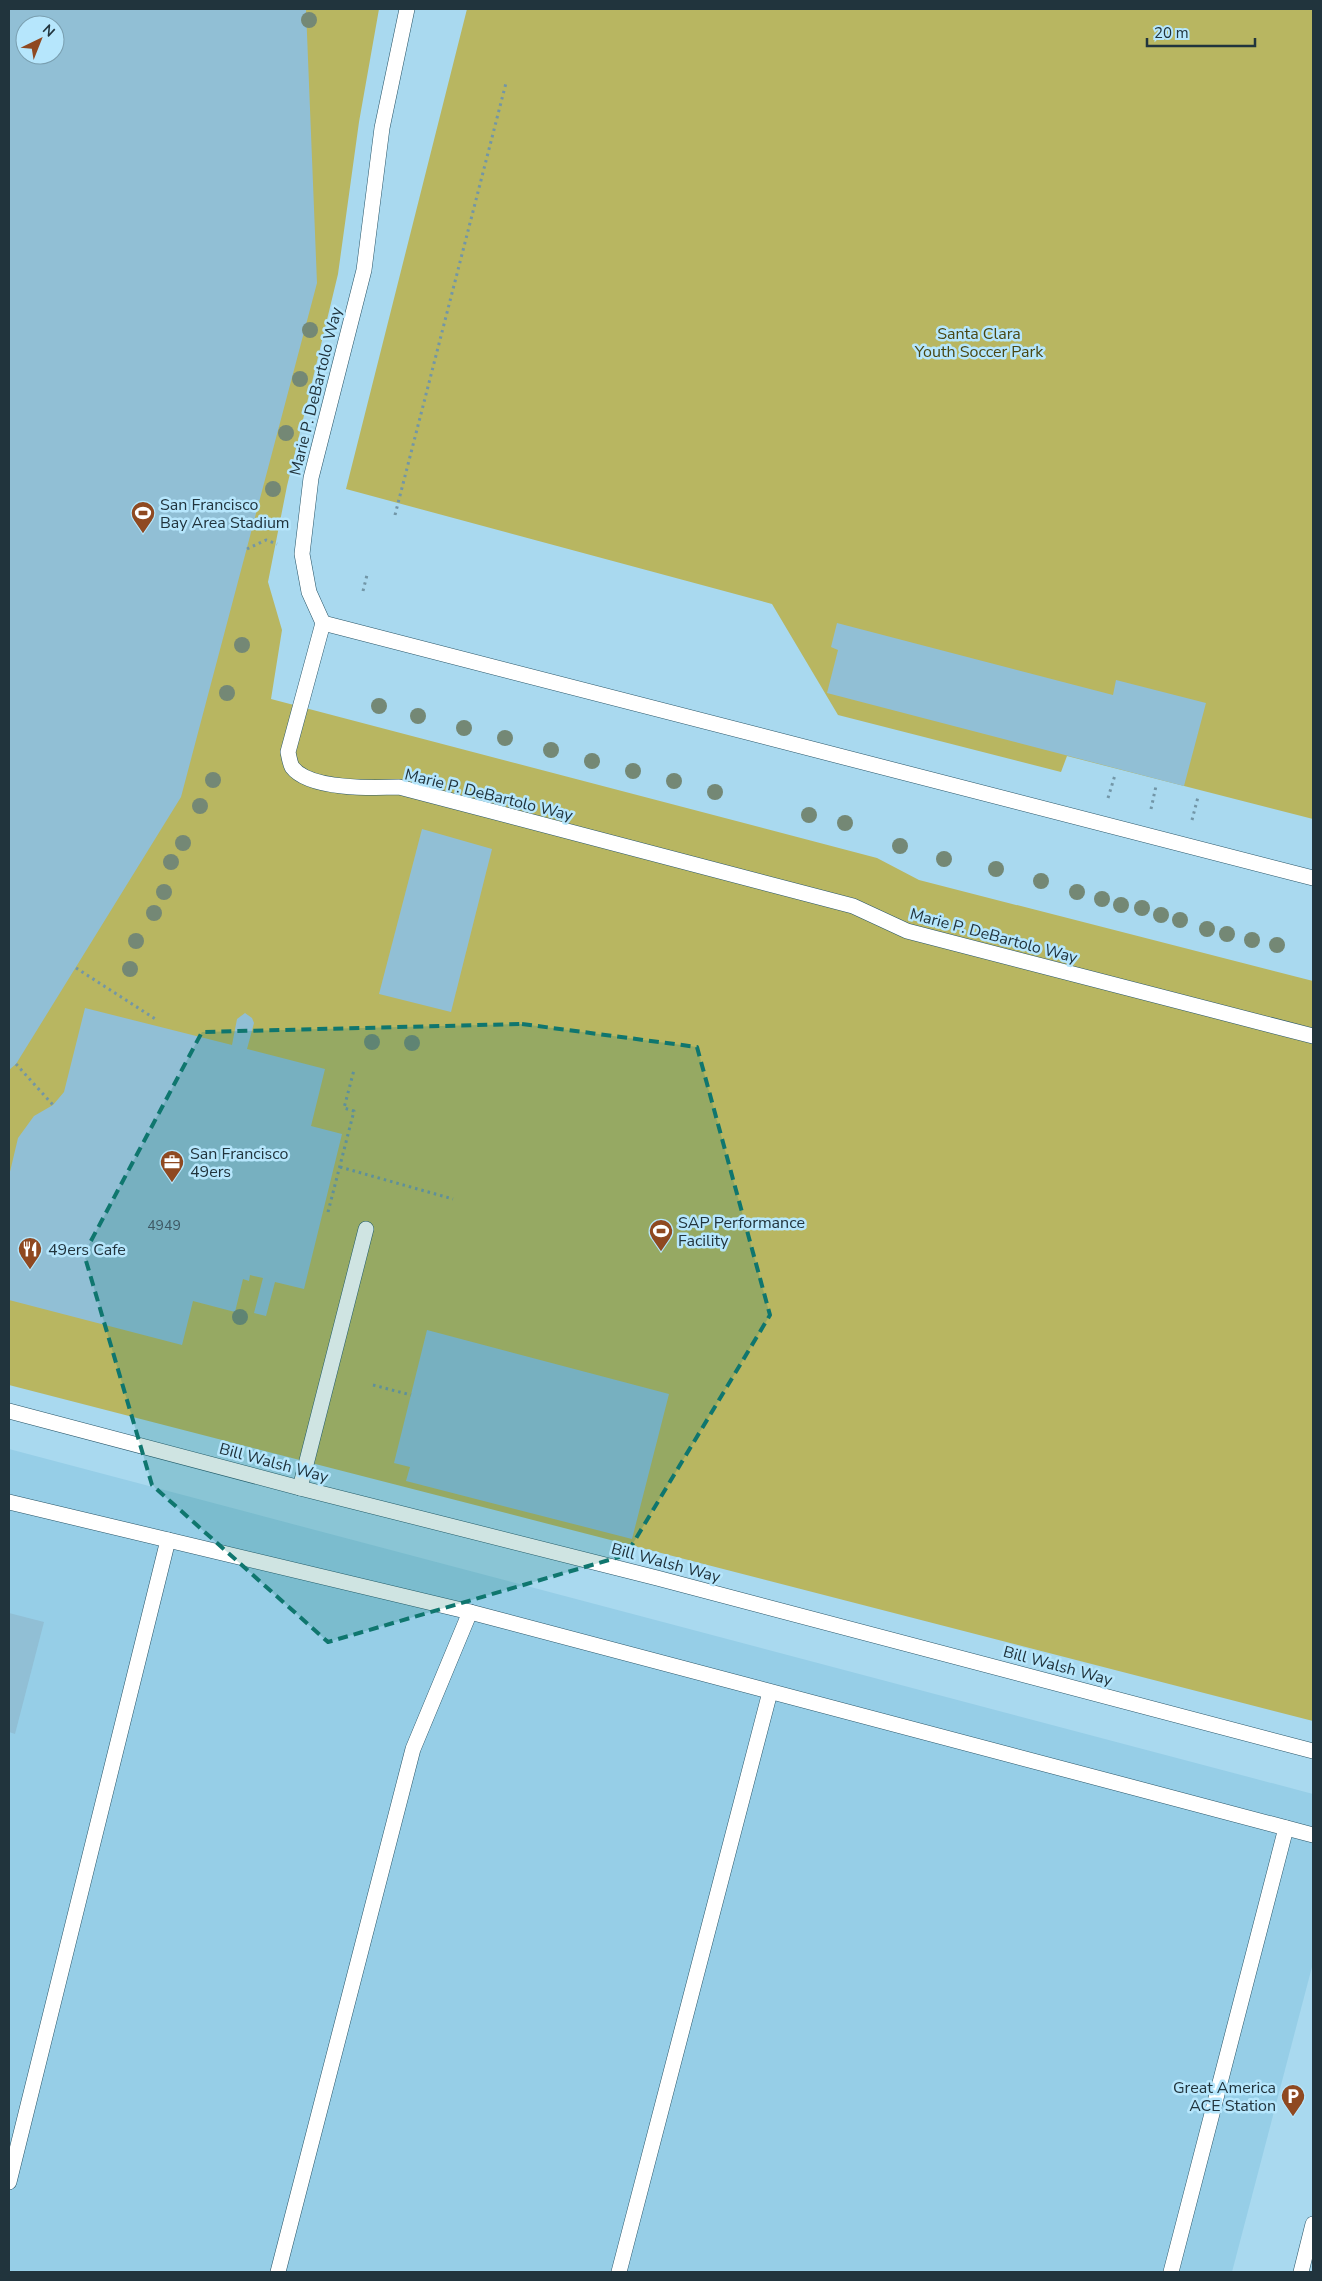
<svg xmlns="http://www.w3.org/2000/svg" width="1322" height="2281" font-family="'Nunito Sans',sans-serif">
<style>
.built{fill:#96cee7}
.green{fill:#b8b661;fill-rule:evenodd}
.building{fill:#91bfd5;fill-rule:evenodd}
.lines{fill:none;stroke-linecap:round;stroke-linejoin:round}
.service-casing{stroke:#285568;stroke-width:16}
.path{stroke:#7296a7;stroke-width:3;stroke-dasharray:2.5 4;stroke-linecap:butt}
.service{stroke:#fff;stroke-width:15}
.tree{fill:#748875}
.marked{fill:#0f766e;fill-opacity:0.2;stroke:#0f766e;stroke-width:4;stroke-dasharray:10 6;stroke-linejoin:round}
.labels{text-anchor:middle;stroke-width:5;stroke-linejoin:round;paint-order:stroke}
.number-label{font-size:14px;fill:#3d5763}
.park-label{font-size:16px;fill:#484612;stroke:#b6e6fc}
.street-label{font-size:16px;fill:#21343d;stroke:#b6e6fc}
.poi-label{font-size:16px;fill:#21343d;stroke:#b6e6fc;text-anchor:start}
</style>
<rect width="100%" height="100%" fill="#a9d9ef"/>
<!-- built -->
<polygon class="built" points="9,1449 1313,1794 1313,1963 1232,2272 9,2272"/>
<!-- green -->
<g class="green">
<path d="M9 9H379L359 122 338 274 287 486 268 582 282 630 271 699 877 858 919 880 1313 981V1721L9 1385ZM25 25H55V55H25Z"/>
<polygon points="467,9 1313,9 1313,819 1067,756 1061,772 838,715 772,604 346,489"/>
</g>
<!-- building -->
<g class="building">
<path d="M9 9H306L317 283 181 797 16 1064 9 1070ZM25 25H55V55H25Z"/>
<polygon points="837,623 1113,695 1116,680 1206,703 1184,786 827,693 838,650 831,647"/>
<polygon points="422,829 492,849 451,1012 379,994"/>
<polygon points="85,1008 232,1045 237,1019 245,1013 252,1018 254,1023 247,1049 325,1069 311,1126 342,1134 304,1289 275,1282 266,1316 254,1313 263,1278 250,1275 249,1281 243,1279 235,1312 193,1301 182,1345 9,1300 9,1176 18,1138 34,1116 53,1105 64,1092"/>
<polygon points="427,1330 669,1394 632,1539 406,1481 410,1467 394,1463"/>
<polygon points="9,1613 44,1622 15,1734 9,1732"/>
</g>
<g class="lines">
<!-- service casing -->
<g class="service-casing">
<g id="service">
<path d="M407 9 382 128 364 270 311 478 302 554 309 592 323 623 288 752C289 757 290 763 292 767 309 790 373 788 399 787L853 906 907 931 1313 1036"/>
<polyline points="323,623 1313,878"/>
<polyline points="9,1411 300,1488 657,1578 1313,1751"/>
<polyline points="300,1488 366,1229"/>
<polyline points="9,1502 470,1612 1313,1835"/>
<polyline points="9,2182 168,1540"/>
<polyline points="278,2272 413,1749 470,1612"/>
<polyline points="619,2272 770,1692"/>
<polyline points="1171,2272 1286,1828"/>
<polyline points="1301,2272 1313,2224"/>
</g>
</g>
<!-- path -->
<g class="path">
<polyline points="395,515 506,83"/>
<polyline points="247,549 266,540 277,544"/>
<polyline points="363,591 367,575"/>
<polyline points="1108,798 1115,775"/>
<polyline points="1151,809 1156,786"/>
<polyline points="1192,820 1198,797"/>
<polyline points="76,968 157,1020"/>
<polyline points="16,1064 53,1105"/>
<polyline points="340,1167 453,1199"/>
<polyline points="328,1212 354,1111 344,1108 354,1070"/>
<polyline points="373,1385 411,1395"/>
</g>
<!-- service -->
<use href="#service" class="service"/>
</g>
<!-- trees -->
<g class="tree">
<circle cx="309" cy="20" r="8"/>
<circle cx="310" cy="330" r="8"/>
<circle cx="300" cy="379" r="8"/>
<circle cx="286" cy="433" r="8"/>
<circle cx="273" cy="489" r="8"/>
<circle cx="242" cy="645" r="8"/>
<circle cx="227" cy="693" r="8"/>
<circle cx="379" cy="706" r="8"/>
<circle cx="418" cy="716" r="8"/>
<circle cx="464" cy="728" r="8"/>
<circle cx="505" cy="738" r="8"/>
<circle cx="551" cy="750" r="8"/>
<circle cx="592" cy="761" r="8"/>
<circle cx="633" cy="771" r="8"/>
<circle cx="213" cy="780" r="8"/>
<circle cx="674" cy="781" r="8"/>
<circle cx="715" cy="792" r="8"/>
<circle cx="200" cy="806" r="8"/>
<circle cx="809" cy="815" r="8"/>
<circle cx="845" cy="823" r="8"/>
<circle cx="183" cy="843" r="8"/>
<circle cx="900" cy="846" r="8"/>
<circle cx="944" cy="859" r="8"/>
<circle cx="171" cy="862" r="8"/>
<circle cx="996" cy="869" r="8"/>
<circle cx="1041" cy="881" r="8"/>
<circle cx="164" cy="892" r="8"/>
<circle cx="1077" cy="892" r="8"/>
<circle cx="1102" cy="899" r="8"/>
<circle cx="1121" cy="905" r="8"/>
<circle cx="1142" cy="908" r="8"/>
<circle cx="154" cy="913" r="8"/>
<circle cx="1161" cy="915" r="8"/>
<circle cx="1180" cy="920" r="8"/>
<circle cx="1207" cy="929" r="8"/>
<circle cx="1227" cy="934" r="8"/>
<circle cx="1252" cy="940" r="8"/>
<circle cx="136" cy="941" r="8"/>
<circle cx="1277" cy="945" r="8"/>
<circle cx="130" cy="969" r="8"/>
<circle cx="372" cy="1042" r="8"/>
<circle cx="412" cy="1043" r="8"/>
<circle cx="240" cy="1317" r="8"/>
</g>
<!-- marked area -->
<path class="marked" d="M522 1024 697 1047 770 1315 626 1555 328 1642 152 1485 84 1254 202 1032Z"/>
<!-- icons -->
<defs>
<g id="stadium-pin" transform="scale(1.25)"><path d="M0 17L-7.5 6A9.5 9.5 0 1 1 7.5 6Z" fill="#8f4921" stroke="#b6e6fc"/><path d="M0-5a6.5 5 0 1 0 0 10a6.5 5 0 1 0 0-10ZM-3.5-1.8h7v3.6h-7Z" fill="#fff"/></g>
<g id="office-pin" transform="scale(1.25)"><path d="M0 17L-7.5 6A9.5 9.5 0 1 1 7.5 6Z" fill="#8f4921" stroke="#b6e6fc"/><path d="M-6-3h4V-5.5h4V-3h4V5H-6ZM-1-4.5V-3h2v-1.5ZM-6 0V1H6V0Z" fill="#fff"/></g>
<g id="restaurant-pin" transform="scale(1.25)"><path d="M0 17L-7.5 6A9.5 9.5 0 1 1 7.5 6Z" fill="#8f4921" stroke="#b6e6fc"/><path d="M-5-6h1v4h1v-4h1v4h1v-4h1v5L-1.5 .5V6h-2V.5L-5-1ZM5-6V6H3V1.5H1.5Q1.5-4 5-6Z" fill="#fff"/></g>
<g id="parking-pin" transform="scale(1.25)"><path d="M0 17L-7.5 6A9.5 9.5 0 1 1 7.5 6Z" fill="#8f4921" stroke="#b6e6fc"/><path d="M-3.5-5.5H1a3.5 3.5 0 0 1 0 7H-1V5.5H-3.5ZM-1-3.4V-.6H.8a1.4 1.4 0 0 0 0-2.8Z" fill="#fff"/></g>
</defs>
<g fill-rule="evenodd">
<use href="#stadium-pin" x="143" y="513"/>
<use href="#office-pin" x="172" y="1162"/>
<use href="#stadium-pin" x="661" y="1231"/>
<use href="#restaurant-pin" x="30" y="1249"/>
<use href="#parking-pin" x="1293" y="2096"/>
</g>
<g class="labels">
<!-- number labels -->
<g class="number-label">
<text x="164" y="1230">4949</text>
</g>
<!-- park labels -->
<g class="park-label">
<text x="979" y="339">Santa Clara<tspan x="979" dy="18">Youth Soccer Park</tspan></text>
</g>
<!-- street labels -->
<g class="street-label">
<text transform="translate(315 391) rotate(-76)" y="6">Marie P. DeBartolo Way</text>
<text transform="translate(489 794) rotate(14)" y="6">Marie P. DeBartolo Way</text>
<text transform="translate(994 935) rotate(15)" y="6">Marie P. DeBartolo Way</text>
<text transform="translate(274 1462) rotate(15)" y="6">Bill Walsh Way</text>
<text transform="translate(666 1562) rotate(15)" y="6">Bill Walsh Way</text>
<text transform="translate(1058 1665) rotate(15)" y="6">Bill Walsh Way</text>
</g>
<!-- poi labels -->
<g class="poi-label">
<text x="160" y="510">San Francisco<tspan x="160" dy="18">Bay Area Stadium</tspan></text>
<text x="190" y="1159">San Francisco<tspan x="190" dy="18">49ers</tspan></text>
<text x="678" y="1228">SAP Performance<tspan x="678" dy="18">Facility</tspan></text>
<text x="48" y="1255">49ers Cafe</text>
<text x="1276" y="2093" text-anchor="end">Great America<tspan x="1276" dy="18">ACE Station</tspan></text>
</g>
</g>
<!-- border -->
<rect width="1322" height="2281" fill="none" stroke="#21343d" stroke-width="20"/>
<!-- north arrow -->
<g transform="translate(40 40) rotate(43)"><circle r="24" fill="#b6e6fc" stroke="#7a9fb0"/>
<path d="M0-4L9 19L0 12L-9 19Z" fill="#8f4921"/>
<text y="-8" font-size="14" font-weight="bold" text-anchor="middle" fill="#21343d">N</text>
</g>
<!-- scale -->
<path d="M1147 38v8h108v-8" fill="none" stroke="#21343d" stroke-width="2.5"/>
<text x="1154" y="38" font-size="15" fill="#21343d" stroke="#b6e6fc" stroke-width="4" paint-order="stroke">20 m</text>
</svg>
